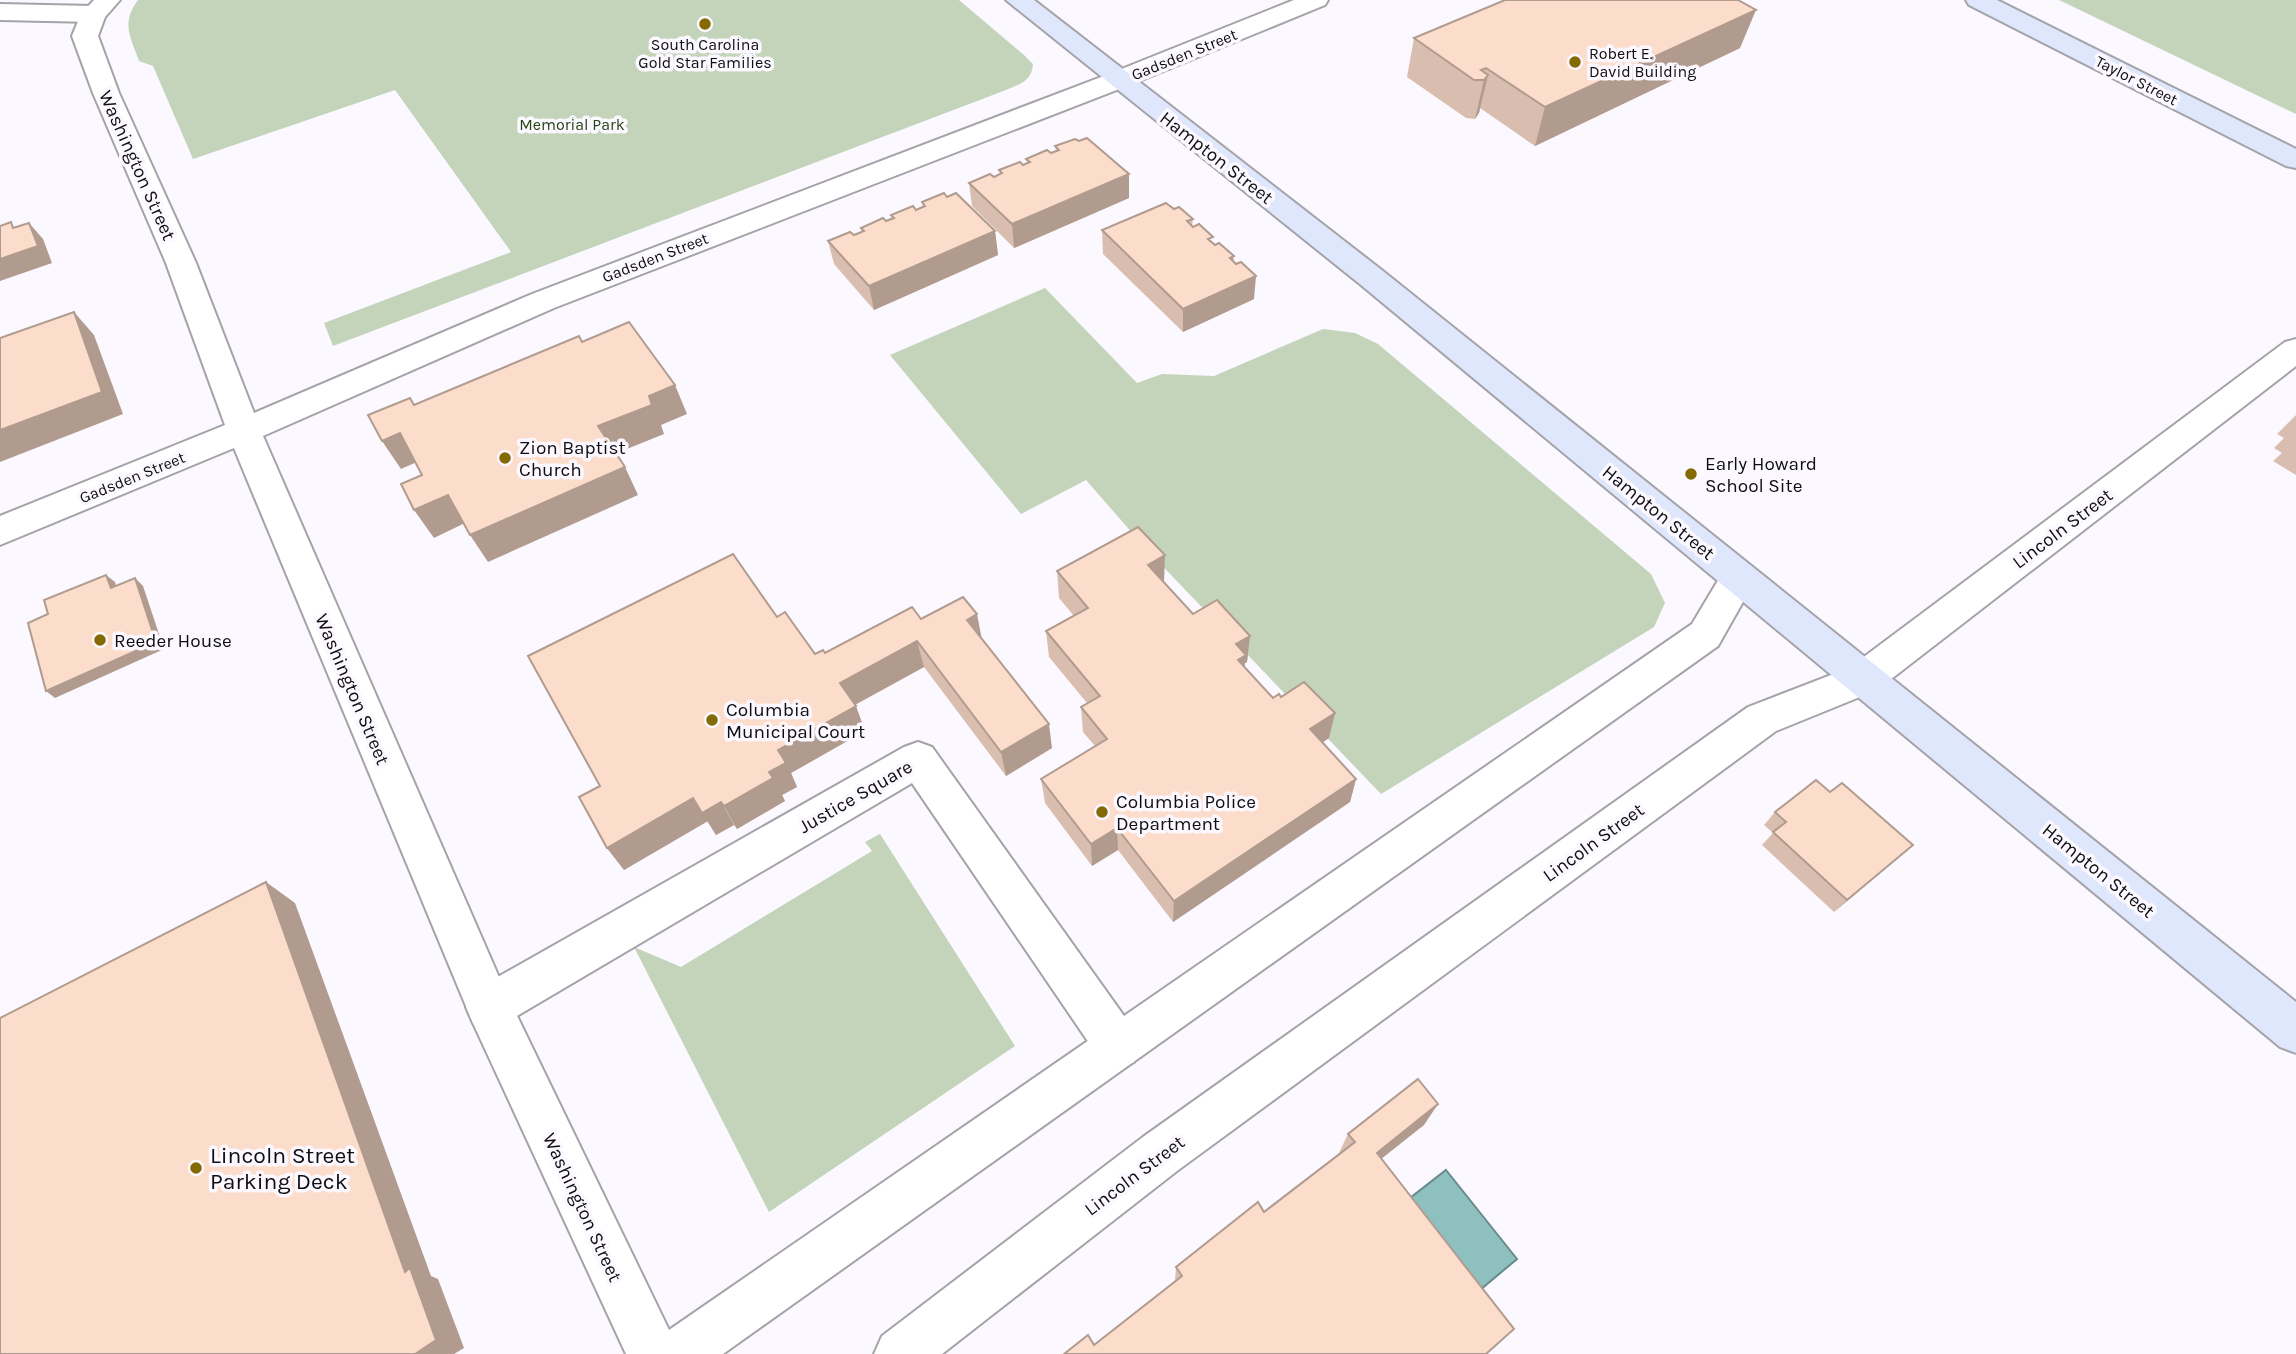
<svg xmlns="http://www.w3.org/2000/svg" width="2296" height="1354" font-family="Karla,sans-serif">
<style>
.green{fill:#c3d4bb}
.water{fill:#8ec0c0;stroke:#688a8b;stroke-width:2}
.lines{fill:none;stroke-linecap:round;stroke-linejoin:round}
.minor-casing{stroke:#a5a2a8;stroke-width:4}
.tertiary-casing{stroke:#a5a2a8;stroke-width:4}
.secondary-casing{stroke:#a5a2a8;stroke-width:4}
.minor{fill:#fff;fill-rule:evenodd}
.tertiary{fill:#fff;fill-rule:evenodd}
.secondary{fill:#dfe7fc;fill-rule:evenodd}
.wall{fill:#d9beaf}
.shaded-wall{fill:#b09b8e}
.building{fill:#fcddcb;stroke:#b09b8e;stroke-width:2}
.poi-dot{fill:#836a04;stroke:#fbf8ff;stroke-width:2.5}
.labels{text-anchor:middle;stroke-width:7;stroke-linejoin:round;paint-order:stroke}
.far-poi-label{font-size:16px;fill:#0e0d0f;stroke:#fbf8ff}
.far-street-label{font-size:16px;fill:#0e0d0f;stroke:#fbf8ff}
.far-park-label{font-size:16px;fill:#264414;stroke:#fbf8ff}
.street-label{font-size:19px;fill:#0e0d0f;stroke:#fbf8ff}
.poi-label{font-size:19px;fill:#0e0d0f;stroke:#fbf8ff;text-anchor:start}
.near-poi-label{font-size:23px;fill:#0e0d0f;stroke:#fbf8ff;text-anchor:start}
</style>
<rect width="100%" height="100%" fill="#fbf8ff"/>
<!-- green -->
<g class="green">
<path d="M138 0H959L1024 55 1033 64C1032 81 1020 84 1006 90L333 346 324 323 511 252 395 90 193 159 153 66 139 61C130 36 121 23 138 0Z"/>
<polygon points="2059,0 2296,0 2296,114"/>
<polygon points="1045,288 1137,383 1162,374 1214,376 1323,329 1355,333 1378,344 1651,574 1665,603 1654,627 1381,794 1148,551 1086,480 1021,514 890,355"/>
<polygon points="880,834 1015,1046 769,1212 634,947 681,967 872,851 865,842"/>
</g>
<!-- water -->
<polygon class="water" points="1446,1170 1517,1259 1480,1290 1410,1198"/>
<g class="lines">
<!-- minor casing -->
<g class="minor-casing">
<g id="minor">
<polygon points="0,4 94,6 103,9 107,14 103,19 94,22 0,20"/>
<polygon points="918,742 932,747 1134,1030 1141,1046 1134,1062 1118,1069 1102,1062 912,783 505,1023 489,1029 473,1023 466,1007 473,991 904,747"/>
</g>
</g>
<!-- tertiary casing -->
<g class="tertiary-casing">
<g id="tertiary">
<polygon points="94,0 120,0 105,17 98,36 119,93 196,263 254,413 532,294 1109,74 1294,0 1328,0 1325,5 1127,86 554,308 263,436 505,991 669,1330 1692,624 1726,567 1739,563 1752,567 1757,577 1718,646 723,1354 626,1354 473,1023 234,448 0,545 0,516 225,425 166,263 93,93 72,36 81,14"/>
<polygon points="2296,339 2296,366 1877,690 1776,731 1177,1171 942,1354 874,1354 882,1336 1143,1137 1748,707 1849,668 2285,342"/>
</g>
</g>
<!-- secondary casing -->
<g class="secondary-casing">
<g id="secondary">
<polygon points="1006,0 1034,0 1383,271 2296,1002 2296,1053 2280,1047 1361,285"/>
<polygon points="1966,0 1997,0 2296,149 2296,168 2286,166 1969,5"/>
</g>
</g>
<!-- minor -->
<use href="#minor" class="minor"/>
<!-- tertiary -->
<use href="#tertiary" class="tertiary"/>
<!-- secondary -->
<use href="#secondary" class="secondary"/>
</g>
<!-- wall -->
<g class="wall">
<polygon points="1414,38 1740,48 1535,146 1480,108 1479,113 1475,119 1466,118 1407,77"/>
<polygon points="1055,146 1129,174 1129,198 1014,248 972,206 969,183 994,177 1000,174 999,170 1023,165 1027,163 1026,159 1056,151"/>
<polygon points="947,197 995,231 998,255 874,310 834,264 828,241 854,235 862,232 861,228 892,219 891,215 916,210 923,207 922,202"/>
<polygon points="1174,209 1193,219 1192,226 1213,243 1234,256 1234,262 1254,299 1183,332 1103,254 1102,230"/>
<polygon points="2296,415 2296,475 2273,461 2282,453 2274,448 2284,438 2277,434"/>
<polygon points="1057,571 1164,582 1193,614 1250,636 1247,662 1245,663 1245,668 1273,698 1281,697 1335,713 1329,738 1323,742 1356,779 1350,802 1173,922 1118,850 1092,866 1045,803 1041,779 1095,746 1083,732 1081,707 1087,703 1049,657 1046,631 1074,616 1059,598"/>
<polygon points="777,617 815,654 825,653 921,619 982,640 1052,748 1006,776 924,667 855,705 865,731 791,773 797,787 782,795 785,801 737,829 734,825 716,835 708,821 624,870 607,848 600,786"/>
<polygon points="1775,812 1899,857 1834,912 1762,845 1773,833 1764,825"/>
<polygon points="1424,1125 1094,1345 1175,1281 1176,1267 1264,1212 1340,1153 1339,1153 1348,1134"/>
</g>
<!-- shaded-wall -->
<g class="shaded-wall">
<polygon points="1756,10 1740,48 1535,146 1545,107"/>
<polygon points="1488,75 1479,113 1475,119 1484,80"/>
<polygon points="1129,174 1129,198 1014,248 1012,224"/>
<polygon points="29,223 43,239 52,263 0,281 0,259"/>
<polygon points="995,231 998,255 874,310 869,286"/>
<polygon points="1256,276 1254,299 1183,332 1183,309"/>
<polygon points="74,312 94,335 123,414 0,462 0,430"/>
<polygon points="675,385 687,414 661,425 664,434 612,455 598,426 649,396"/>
<polygon points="400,433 419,461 401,469 382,441"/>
<polygon points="625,467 638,495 488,562 470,535"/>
<polygon points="448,495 467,522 434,538 414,510"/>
<polygon points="1165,555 1164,582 1148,565"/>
<polygon points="106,575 115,582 119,596 111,588"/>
<polygon points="135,578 143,586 164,649 55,698 46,691"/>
<polygon points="977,614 982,640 967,620"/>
<polygon points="1250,636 1247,662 1245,663 1243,681 1235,686 1236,644"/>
<polygon points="917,641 924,667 849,708 840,683"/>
<polygon points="856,706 865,731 791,773 797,787 782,795 785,801 737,829 724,806 769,772 778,750"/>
<polygon points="1335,713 1329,738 1306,754 1310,729"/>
<polygon points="1049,724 1052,748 1006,776 1001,752"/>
<polygon points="1356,779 1350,802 1173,922 1174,901"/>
<polygon points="693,798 708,821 624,870 607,848"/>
<polygon points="721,802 734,825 716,835 702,813"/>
<polygon points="1117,828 1118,850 1092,866 1091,844"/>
<polygon points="1913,845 1899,857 1834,912 1847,900"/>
<polygon points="266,882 295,903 431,1276 438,1279 464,1348 454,1354 415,1354 405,1272"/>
<polygon points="1438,1104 1424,1125 1366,1171 1377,1153"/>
</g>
<!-- building -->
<g class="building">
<polygon points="1505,0 1738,0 1756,10 1545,107 1486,68 1481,70 1488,75 1484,80 1474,80 1414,38"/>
<polygon points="1087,138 1129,174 1012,224 969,183 990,174 994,177 1002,173 999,170 1020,162 1023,165 1030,162 1026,159 1047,150 1051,153 1059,150 1055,146 1075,139 1079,141"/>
<polygon points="944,193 947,197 956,193 995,231 869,286 828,241 850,232 854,235 864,231 861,228 883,218 886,221 894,218 891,215 913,206 916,210 925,206 922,202"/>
<polygon points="1166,203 1174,209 1179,207 1193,219 1187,221 1193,227 1199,224 1213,237 1208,239 1215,245 1219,243 1234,256 1230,258 1236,264 1241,262 1256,276 1183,309 1102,230"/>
<polygon points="11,222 13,228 29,223 38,246 0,259 0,226"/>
<polygon points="74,312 102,392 0,430 0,338"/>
<polygon points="629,322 675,385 649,396 652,405 598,426 625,467 470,535 448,495 414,510 401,484 422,475 400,433 382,441 368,415 410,398 414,405 579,336 582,342"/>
<polygon points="1138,527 1165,555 1148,565 1193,614 1217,600 1250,636 1236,644 1246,655 1238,660 1273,698 1279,694 1281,697 1304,682 1335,713 1310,729 1356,779 1174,901 1117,828 1091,844 1041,779 1107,739 1081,707 1100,696 1046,631 1088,608 1057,571"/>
<polygon points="733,554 777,617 785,612 815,654 823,650 825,653 912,607 921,619 963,597 977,614 967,620 1049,724 1001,752 917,641 840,683 856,706 778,750 786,763 769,772 773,778 724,806 721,802 702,813 693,798 607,848 579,797 600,786 528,656"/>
<polygon points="106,575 111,588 135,578 156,642 46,691 28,623 48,614 44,600"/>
<polygon points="1816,780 1830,792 1842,783 1913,845 1847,900 1773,832 1786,822 1775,812"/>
<polygon points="266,882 405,1272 410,1268 436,1340 415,1354 0,1354 0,1018"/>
<polygon points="1418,1079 1438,1104 1377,1153 1514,1329 1486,1354 1064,1354 1088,1335 1094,1345 1182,1276 1176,1267 1258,1202 1264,1212 1355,1142 1348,1134"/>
</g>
<!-- markers -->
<g class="poi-dot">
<circle cx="705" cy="24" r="7"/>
<circle cx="1575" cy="62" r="7"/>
<circle cx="505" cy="458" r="7"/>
<circle cx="1691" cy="474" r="7"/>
<circle cx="100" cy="640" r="7"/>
<circle cx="712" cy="720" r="7"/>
<circle cx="1102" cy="812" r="7"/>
<circle cx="196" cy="1168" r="7"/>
</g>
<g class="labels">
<!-- far-poi labels -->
<g class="far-poi-label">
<text x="705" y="50">South Carolina<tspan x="705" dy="18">Gold Star Families</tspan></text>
<text x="1589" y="59" text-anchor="start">Robert E.<tspan x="1589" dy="18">David Building</tspan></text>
</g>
<!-- far-street labels -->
<g class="far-street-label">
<text transform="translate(1184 54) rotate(-22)" y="6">Gadsden Street</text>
<text transform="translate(2137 80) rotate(27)" y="6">Taylor Street</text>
<text transform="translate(655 257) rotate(-21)" y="6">Gadsden Street</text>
<text transform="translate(132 477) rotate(-22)" y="6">Gadsden Street</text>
</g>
<!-- far-park labels -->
<g class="far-park-label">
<text x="572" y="130">Memorial Park</text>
</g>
<!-- street labels -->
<g class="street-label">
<text transform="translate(1217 157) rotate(38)" y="7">Hampton Street</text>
<text transform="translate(138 165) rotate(66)" y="7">Washington Street</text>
<text transform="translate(1659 512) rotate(39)" y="7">Hampton Street</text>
<text transform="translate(2062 528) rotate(-37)" y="7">Lincoln Street</text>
<text transform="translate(353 689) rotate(67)" y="7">Washington Street</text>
<text transform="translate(855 796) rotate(-30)" y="7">Justice Square</text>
<text transform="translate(1593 842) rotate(-36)" y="7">Lincoln Street</text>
<text transform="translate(2099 870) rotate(39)" y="7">Hampton Street</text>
<text transform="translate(1134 1175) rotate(-37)" y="7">Lincoln Street</text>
<text transform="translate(583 1207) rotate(65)" y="7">Washington Street</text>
</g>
<!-- poi labels -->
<g class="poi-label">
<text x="519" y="454">Zion Baptist<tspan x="519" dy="22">Church</tspan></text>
<text x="1705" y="470">Early Howard<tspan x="1705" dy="22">School Site</tspan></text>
<text x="114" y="647">Reeder House</text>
<text x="726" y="716">Columbia<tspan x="726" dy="22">Municipal Court</tspan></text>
<text x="1116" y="808">Columbia Police<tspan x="1116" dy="22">Department</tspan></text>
</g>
<!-- near-poi labels -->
<g class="near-poi-label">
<text x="210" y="1163">Lincoln Street<tspan x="210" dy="26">Parking Deck</tspan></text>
</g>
</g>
</svg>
